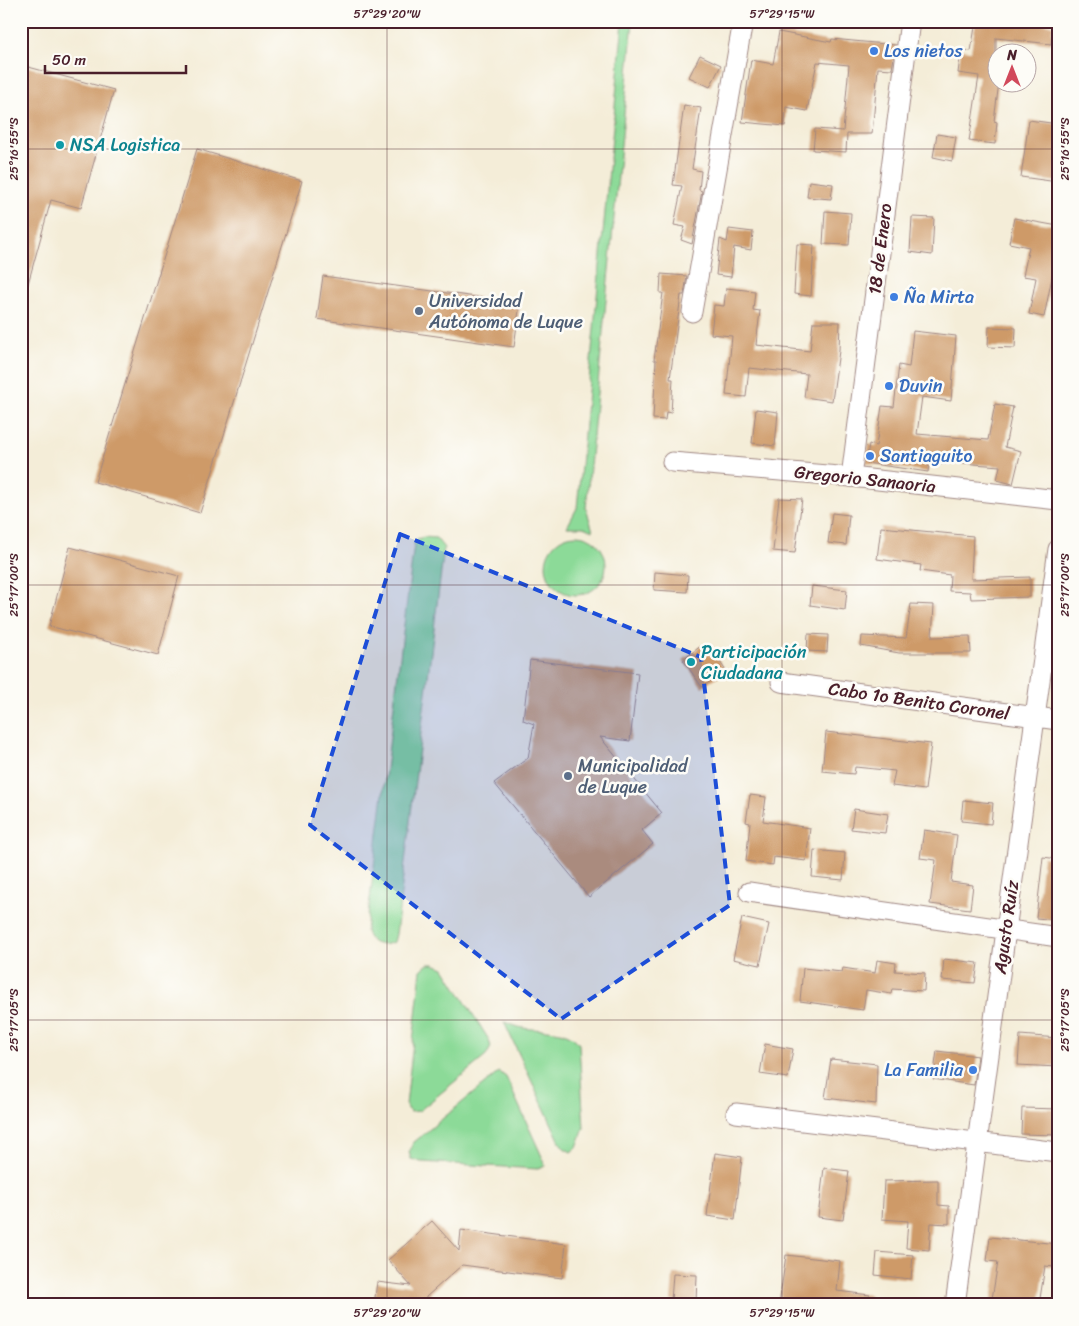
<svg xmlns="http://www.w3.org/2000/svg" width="1079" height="1326" font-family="Sriracha,sans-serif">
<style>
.green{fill:#8cda98;stroke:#6b7c62}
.building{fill:#ce9a68}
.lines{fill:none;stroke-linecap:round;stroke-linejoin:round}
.minor-casing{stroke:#9f8682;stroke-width:21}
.minor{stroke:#fff;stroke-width:19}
.marked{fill:#1d4ed8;fill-opacity:0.2;stroke:#1d4ed8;stroke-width:4;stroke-dasharray:10 6;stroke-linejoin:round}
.ticks{fill:none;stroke:#4a1f2b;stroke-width:1;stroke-opacity:0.45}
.shop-dot{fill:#3f7fe0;stroke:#fdfcf7;stroke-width:2}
.culture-dot{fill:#0f9aa8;stroke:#fdfcf7;stroke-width:2}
.service-dot{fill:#5c6f8a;stroke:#fdfcf7;stroke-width:2}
.labels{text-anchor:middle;stroke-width:5;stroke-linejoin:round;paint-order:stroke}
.shop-label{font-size:18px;fill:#366cbe;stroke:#fdfcf7;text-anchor:start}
.culture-label{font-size:18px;fill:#0d838f;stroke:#fdfcf7;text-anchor:start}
.street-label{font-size:18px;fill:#4a1f2b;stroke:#fdfcf7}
.service-label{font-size:18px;fill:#4e5e75;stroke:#fdfcf7;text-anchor:start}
.neatline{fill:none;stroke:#4a1f2b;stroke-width:2}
.ticks-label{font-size:12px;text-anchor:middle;fill:#4a1f2b}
</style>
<rect width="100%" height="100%" fill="#fdfcf7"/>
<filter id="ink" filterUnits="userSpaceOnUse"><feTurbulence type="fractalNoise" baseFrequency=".02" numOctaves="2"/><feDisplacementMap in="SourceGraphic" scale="10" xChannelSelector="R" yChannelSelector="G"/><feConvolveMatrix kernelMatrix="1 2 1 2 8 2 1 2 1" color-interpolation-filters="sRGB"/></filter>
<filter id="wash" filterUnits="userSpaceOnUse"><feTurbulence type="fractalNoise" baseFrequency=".0096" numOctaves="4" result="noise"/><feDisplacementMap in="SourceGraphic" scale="20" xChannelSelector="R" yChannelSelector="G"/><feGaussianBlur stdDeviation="1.12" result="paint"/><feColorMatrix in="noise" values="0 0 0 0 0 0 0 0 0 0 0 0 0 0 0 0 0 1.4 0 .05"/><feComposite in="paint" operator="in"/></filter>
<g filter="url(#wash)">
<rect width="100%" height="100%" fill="#f4edd8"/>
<!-- green -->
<g class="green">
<polygon points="623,21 633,21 586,508 593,531 583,527 567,527 577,508"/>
<circle cx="576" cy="565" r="30"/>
<path d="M424 537 436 538 444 548 396 934 394 942C382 947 369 945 366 931L414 544 417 539Z"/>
<polygon points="428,964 434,964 444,968 489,1040 491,1047 486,1056 419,1111 411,1112 407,1109 406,1105 421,970"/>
<path d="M504 1022C511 1024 517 1027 523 1028 540 1031 568 1027 579 1044L584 1128 577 1147 571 1152 564 1148 561 1144Z"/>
<polygon points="499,1072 506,1077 544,1161 545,1166 538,1169 421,1162 411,1159 409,1152 413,1143"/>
</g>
<g id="blocks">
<!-- building -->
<g class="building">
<polygon points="976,21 1024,21 1053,25 1051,44 996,38 996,82 999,82 994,121 997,122 995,144 969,141 979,76 958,73 961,50 971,51"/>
<polygon points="779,32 831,42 832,39 896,45 892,69 878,68 872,134 847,134 846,152 813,150 815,129 843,131 849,65 817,62 807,111 786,107 785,126 742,122 751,60 773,64"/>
<polygon points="700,55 721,65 710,87 689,77"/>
<polygon points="21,65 114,90 81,208 51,200 26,291 21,290"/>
<polygon points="684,105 701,108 692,169 701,171 699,190 702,191 692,244 681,240 685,227 674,225 682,186 673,185"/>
<polygon points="1029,120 1058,124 1058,182 1021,177"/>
<polygon points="937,134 956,137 952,161 933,157"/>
<polygon points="197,149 302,181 200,513 95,482"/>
<polygon points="809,181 833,184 831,199 807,197"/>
<polygon points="825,211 851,213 849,245 823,244"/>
<polygon points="912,217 934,218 932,255 910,252"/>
<polygon points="1014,218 1058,226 1052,262 1055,262 1044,317 1029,314 1036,278 1023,276 1029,247 1009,243"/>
<polygon points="729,229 753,232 751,250 734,247 731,277 716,275 720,239 727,242"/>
<polygon points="797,244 814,245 811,296 794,294"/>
<polygon points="661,274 687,276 684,295 681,295 670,379 673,379 671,413 666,412 665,420 653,419 656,360 654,360 663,293 660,293"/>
<polygon points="323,276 520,303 514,347 317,319"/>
<polygon points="726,288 755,291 753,310 760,311 756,345 810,351 813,322 840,322 839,351 832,401 804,397 807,374 749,368 746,397 726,395 732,336 711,334 714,305 724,306"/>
<polygon points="989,327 1016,328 1015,348 988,347"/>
<polygon points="913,331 956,336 951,401 922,397 917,434 988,440 995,404 1013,407 1005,447 1021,451 1013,484 997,480 1000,466 948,462 948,464 929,464 928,472 866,463 869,444 876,446 882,406 894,407 899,365 909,367"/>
<polygon points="756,409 778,412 775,446 752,443"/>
<polygon points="779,498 802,499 795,553 773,551"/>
<polygon points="832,513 849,515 846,545 828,543"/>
<polygon points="881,527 973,536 971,579 1030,577 1030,597 971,599 970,592 949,591 950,575 920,571 921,565 877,559"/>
<polygon points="70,547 179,576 158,655 49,626"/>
<polygon points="655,572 688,575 687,592 654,590"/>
<polygon points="812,586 847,590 845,610 810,605"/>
<polygon points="911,604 934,605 932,637 970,636 971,653 899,653 861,646 862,636 906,638"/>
<polygon points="808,634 828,635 827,652 807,651"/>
<polygon points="702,645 710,656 714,653 726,671 702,687 683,660"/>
<polygon points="530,660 638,673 630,741 600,737 662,813 642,830 653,844 589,897 494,783 528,758 534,724 523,720"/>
<polygon points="826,732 931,744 925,790 892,786 895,771 855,767 854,774 822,771"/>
<polygon points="750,795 766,797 763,821 810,828 806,861 774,857 773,865 746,861 750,823 746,822"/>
<polygon points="963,800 993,803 991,824 961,821"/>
<polygon points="854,809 888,814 885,833 851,829"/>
<polygon points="924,830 957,835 951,882 973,885 970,909 930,904 936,860 920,858"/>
<polygon points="814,850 845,853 843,880 812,877"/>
<polygon points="1043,857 1058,859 1058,920 1036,918"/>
<polygon points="742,918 769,924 760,965 733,959"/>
<polygon points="944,959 978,963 975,983 942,980"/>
<polygon points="877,960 896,963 895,971 925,973 924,991 892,989 891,994 866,990 863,1010 800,1001 803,968 842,972 843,968 875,973"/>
<polygon points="1020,1035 1058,1038 1058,1067 1018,1065"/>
<polygon points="765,1044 793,1049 788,1078 760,1074"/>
<polygon points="937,1051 978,1056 974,1085 933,1079"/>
<polygon points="831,1059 877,1064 876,1104 825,1098"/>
<polygon points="1022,1108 1058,1109 1057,1135 1021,1134"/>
<polygon points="715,1153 742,1157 735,1220 707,1216"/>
<polygon points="824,1168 849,1171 843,1220 818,1217"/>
<polygon points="938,1180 938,1205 949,1206 949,1224 931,1223 929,1250 906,1248 908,1221 882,1219 884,1181"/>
<polygon points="432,1221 459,1251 461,1230 566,1244 562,1278 462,1265 426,1297 425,1305 374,1305 377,1282 411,1286 388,1260"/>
<polygon points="990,1237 1058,1244 1055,1267 1045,1266 1039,1305 991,1305 998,1262 987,1261"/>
<polygon points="877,1252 913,1255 911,1279 875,1275"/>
<polygon points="786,1255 840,1261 837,1291 870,1295 870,1305 779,1305"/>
<polygon points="673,1274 697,1275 696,1303 671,1301"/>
</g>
</g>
</g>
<g filter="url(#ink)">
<use href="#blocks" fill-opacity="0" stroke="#9f8682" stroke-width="1"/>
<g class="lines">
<!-- minor casing -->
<g class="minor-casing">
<g id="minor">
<polyline points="692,312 743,21"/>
<polyline points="672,462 851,477 1058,500"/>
<polyline points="851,477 910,21"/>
<polyline points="781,682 1058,720"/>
<polyline points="749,892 1058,937"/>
<polyline points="736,1113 1058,1152"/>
<polyline points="955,1305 1058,549"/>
</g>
</g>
<!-- minor -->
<use href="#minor" class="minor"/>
</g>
</g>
<!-- marked area -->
<path class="marked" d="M400 534 701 657 730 905 561 1019 310 825Z"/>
<!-- ticks -->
<path class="ticks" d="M387 21V1305M782 21V1305M21 149H1058M21 585H1058M21 1020H1058"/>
<!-- markers -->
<g class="shop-dot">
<circle cx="874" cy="51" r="5"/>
<circle cx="894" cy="297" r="5"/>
<circle cx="889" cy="386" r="5"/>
<circle cx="870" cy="456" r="5"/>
<circle cx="973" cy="1070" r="5"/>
</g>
<g class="culture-dot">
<circle cx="60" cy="145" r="5"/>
<circle cx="691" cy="662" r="5"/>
</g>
<g class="service-dot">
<circle cx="419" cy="311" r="5"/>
<circle cx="568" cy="776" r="5"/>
</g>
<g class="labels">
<!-- shop labels -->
<g class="shop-label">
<text x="884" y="57">Los nietos</text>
<text x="904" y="303">Ña Mirta</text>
<text x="899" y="392">Duvin</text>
<text x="880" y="462">Santiaguito</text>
<text x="963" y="1076" text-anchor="end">La Familia</text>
</g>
<!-- culture labels -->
<g class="culture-label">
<text x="70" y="151">NSA Logistica</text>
<text x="701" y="658">Participación<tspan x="701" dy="21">Ciudadana</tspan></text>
</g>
<!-- street labels -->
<g class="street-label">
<text transform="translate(880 249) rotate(-83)" y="6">18 de Enero</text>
<text transform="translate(865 479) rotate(6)" y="6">Gregorio Sanaoria</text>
<text transform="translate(919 701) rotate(8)" y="6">Cabo 1o Benito Coronel</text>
<text transform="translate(1006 927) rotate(-82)" y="6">Agusto Ruíz</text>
</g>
<!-- service labels -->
<g class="service-label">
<text x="429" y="307">Universidad<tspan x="429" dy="21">Autónoma de Luque</tspan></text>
<text x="578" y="772">Municipalidad<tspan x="578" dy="21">de Luque</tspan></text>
</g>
</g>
<!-- margin -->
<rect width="1079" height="1326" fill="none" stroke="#fdfcf7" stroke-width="55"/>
<!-- north arrow -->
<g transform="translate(1012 68)"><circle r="24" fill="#fdfcf7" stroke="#b5a4a5"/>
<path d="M0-4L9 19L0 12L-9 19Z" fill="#d1495b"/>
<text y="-8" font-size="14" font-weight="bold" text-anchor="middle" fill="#4a1f2b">N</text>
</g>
<!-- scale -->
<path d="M45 65v8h141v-8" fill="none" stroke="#4a1f2b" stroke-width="2.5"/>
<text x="52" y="65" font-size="15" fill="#4a1f2b" stroke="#fdfcf7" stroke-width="4" paint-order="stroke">50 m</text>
<rect x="28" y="28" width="1024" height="1270" class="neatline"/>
<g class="ticks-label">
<text x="387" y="18">57°29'20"W</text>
<text x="782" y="18">57°29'15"W</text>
<text transform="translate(14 149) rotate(-90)" y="4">25°16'55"S</text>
<text transform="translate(1065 149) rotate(-90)" y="4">25°16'55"S</text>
<text transform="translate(14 585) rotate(-90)" y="4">25°17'00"S</text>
<text transform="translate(1065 585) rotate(-90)" y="4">25°17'00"S</text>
<text transform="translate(14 1020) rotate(-90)" y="4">25°17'05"S</text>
<text transform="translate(1065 1020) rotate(-90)" y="4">25°17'05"S</text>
<text x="387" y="1317">57°29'20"W</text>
<text x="782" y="1317">57°29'15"W</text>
</g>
</svg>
